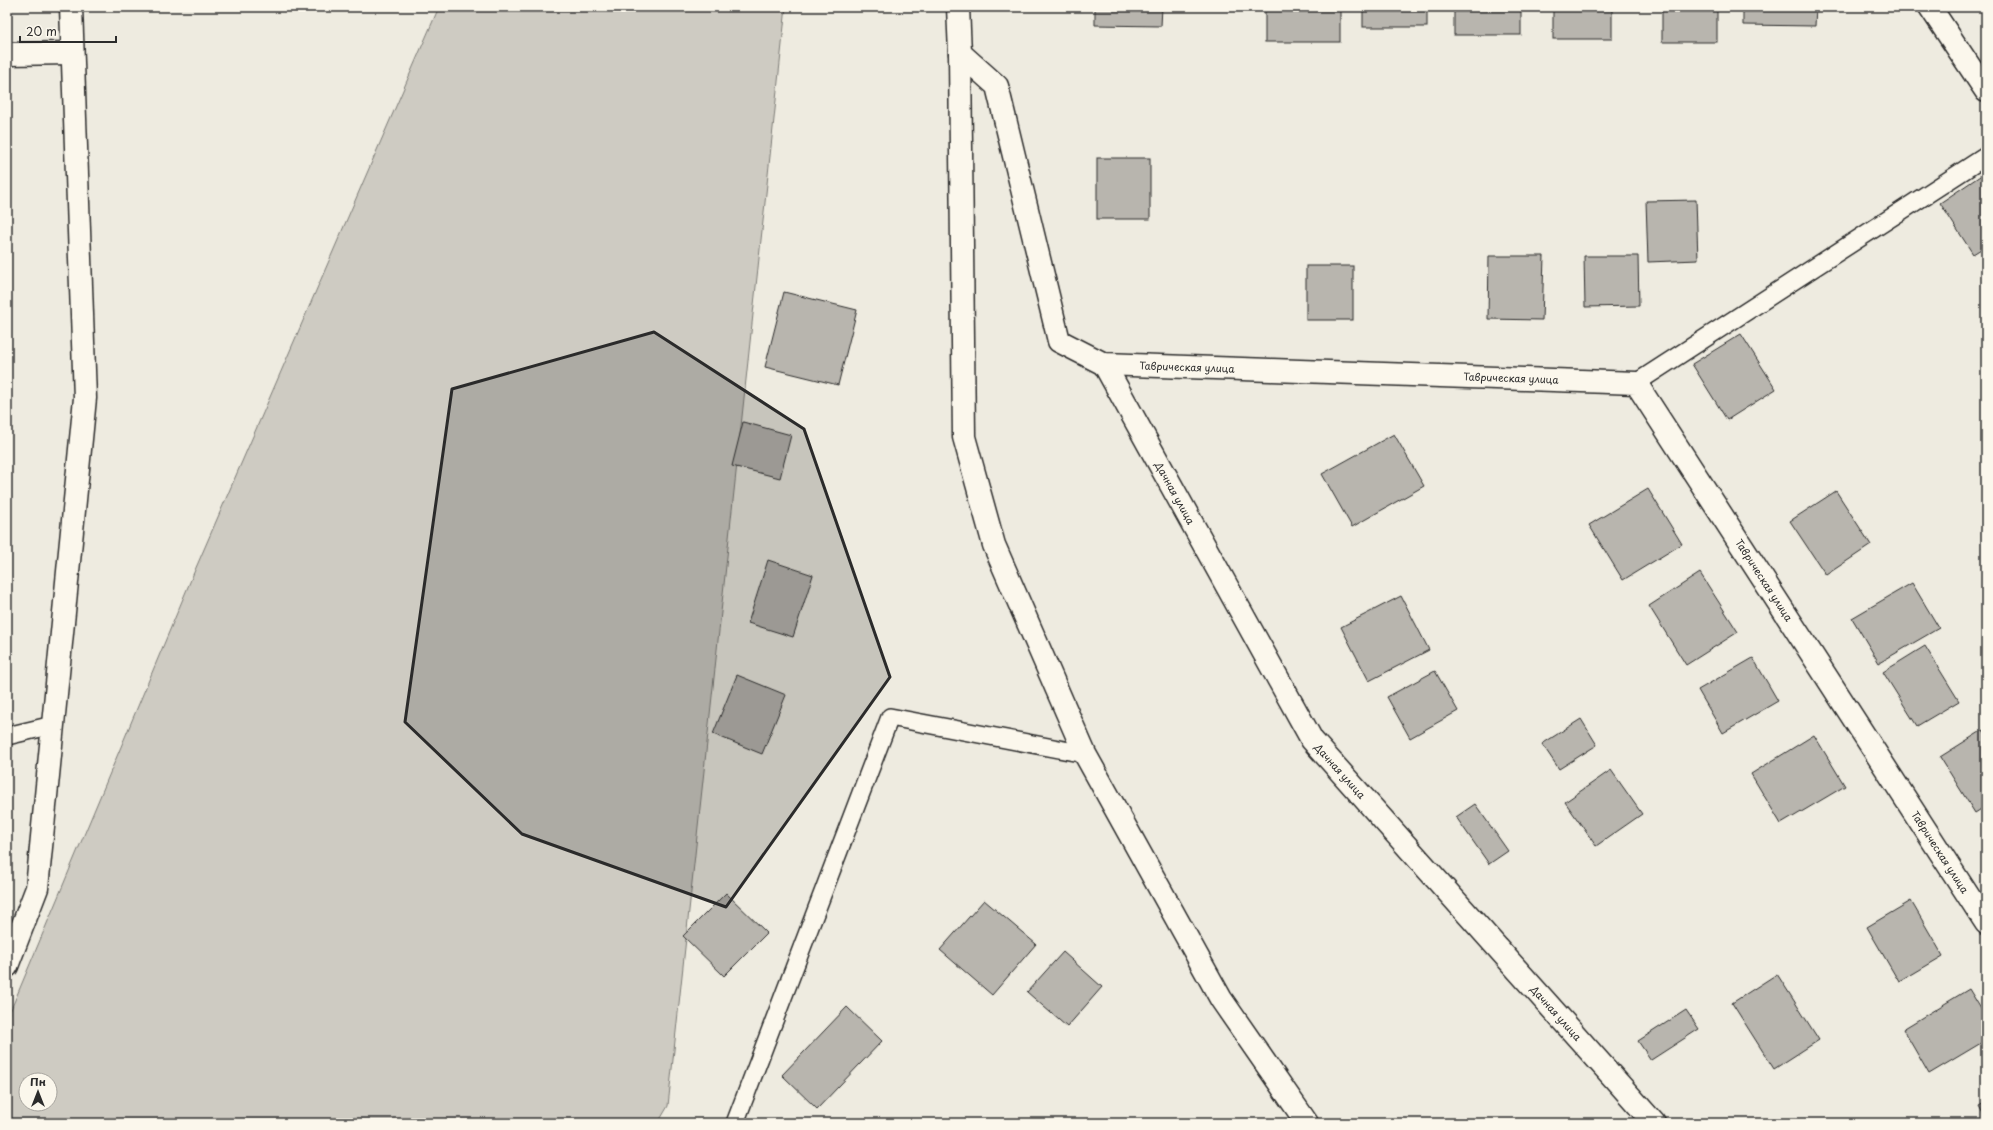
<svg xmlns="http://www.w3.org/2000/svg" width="1993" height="1130" font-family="'Playpen Sans',sans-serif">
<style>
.green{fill:#cecbc2;stroke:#7c7b76;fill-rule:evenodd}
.building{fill:#b8b5ae;stroke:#2b2b2b}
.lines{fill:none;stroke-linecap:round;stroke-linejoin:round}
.lane-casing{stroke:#2b2b2b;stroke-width:20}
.street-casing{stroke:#2b2b2b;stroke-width:25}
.secondary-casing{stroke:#2b2b2b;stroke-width:25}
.lane{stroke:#fbf7ec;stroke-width:17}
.street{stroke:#fbf7ec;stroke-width:22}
.secondary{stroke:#fbf7ec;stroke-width:22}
.marked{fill:#2b2b2b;fill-opacity:0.2;stroke:#2b2b2b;stroke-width:3;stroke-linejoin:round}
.labels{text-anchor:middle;stroke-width:3;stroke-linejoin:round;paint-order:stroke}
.street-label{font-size:10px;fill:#2b2b2b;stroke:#fbf7ec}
</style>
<rect width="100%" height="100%" fill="#eeebe0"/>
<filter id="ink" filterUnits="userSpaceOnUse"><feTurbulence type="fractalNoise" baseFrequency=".025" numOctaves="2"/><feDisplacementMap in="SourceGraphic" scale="8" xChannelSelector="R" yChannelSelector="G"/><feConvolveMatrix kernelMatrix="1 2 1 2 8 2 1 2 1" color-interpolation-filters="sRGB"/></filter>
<g filter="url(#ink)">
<!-- green -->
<path class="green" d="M439 7H786L668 1106 658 1123H7V1019L195 570ZM26 1080H50V1104H26Z"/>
<!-- building -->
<g class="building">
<polygon points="1095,7 1162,7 1161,26 1095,25"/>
<rect x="1265" y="7" width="75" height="35"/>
<rect x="1363" y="7" width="64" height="20"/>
<rect x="1454" y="7" width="67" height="28"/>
<rect x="1553" y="7" width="59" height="32"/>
<rect x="1662" y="7" width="55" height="35"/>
<polygon points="1743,7 1816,7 1815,26 1743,25"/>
<rect x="1097" y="158" width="53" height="61"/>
<polygon points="1986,172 1986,246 1973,254 1940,203"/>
<polygon points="1696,200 1698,260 1648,262 1646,201"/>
<polygon points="1489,256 1544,256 1542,320 1488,319"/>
<polygon points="1584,256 1638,256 1639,306 1585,307"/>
<rect x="1306" y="266" width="47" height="54"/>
<polygon points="784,292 857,310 838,385 765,367"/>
<polygon points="1741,334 1776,389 1727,420 1692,364"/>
<polygon points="743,422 791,435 780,478 732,466"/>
<polygon points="1394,434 1424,486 1352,527 1322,474"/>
<polygon points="1648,489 1682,544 1623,580 1589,525"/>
<polygon points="1836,491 1871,545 1826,575 1790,521"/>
<polygon points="768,560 813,575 793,637 748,623"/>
<polygon points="1700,573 1738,632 1686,665 1649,606"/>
<polygon points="1912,583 1939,628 1879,663 1852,618"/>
<polygon points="1401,596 1429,650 1369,681 1341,627"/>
<polygon points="1925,646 1959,701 1917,726 1883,672"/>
<polygon points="1753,658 1778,701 1723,733 1698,690"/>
<polygon points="1435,671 1458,711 1410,738 1387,697"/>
<polygon points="737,675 786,695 762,754 713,734"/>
<polygon points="1581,719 1597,745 1559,769 1542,744"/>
<polygon points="1983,730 1986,734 1986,806 1975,813 1940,757"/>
<polygon points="1814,735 1845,786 1781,824 1751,774"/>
<polygon points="1611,770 1642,814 1596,846 1565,802"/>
<polygon points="1475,804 1508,851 1489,864 1456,817"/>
<polygon points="726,893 767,933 724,976 683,936"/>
<polygon points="984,900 1036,944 992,995 940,950"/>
<polygon points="1911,901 1943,956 1899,982 1867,927"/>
<polygon points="1063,952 1102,987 1067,1027 1027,992"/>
<polygon points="1777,974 1819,1040 1774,1069 1732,1003"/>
<polygon points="1969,989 1986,1017 1986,1040 1929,1074 1903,1029"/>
<polygon points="847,1007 882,1041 817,1109 782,1075"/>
<polygon points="1686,1010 1699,1029 1651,1060 1638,1041"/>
<polygon points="1986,1102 1986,1119 1979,1106"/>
</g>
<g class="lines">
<!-- lane casing -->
<g class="lane-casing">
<g id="lane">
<polyline points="1636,383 1986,156"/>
<polyline points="7,736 53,725"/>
<polyline points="735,1123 890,717 1085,754"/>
</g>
</g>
<!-- street casing -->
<g class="street-casing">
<g id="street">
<polyline points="1930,7 1986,91"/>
<polyline points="960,53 997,86 1059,341 1104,364 1636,383 1986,923"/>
<polyline points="7,54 72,53"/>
<polyline points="1104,364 1312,740 1654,1123"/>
</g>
</g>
<!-- secondary casing -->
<g class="secondary-casing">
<g id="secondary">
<polyline points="958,7 960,53 964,437 994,545 1085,754 1221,999 1307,1123"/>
<polyline points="7,966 37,888 85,398 71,7"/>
</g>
</g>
<!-- lane -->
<use href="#lane" class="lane"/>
<!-- street -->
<use href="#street" class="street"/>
<!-- secondary -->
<use href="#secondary" class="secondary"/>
</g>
</g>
<!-- marked area -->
<path class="marked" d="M654 332 804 429 890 677 726 907 522 834 405 722 452 389Z"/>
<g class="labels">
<!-- street labels -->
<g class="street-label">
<text transform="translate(1187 367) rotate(2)" y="4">Таврическая улица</text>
<text transform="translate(1511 378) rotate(2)" y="4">Таврическая улица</text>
<text transform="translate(1175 493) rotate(61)" y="4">Дачная улица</text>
<text transform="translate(1764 580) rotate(57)" y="4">Таврическая улица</text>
<text transform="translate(1340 771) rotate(48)" y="4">Дачная улица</text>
<text transform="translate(1940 852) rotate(57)" y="4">Таврическая улица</text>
<text transform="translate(1556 1013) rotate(48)" y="4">Дачная улица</text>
</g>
</g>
<!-- margin -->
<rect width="1993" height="1130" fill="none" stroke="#fbf7ec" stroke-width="24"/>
<rect x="12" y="12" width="1969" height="1106" fill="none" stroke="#2b2b2b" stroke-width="1.5" filter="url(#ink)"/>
<!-- north arrow -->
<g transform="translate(38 1092)"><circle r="19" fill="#fbf7ec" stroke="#a8a59f"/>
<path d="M0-3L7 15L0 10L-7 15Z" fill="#2b2b2b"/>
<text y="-6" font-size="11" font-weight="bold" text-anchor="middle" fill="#2b2b2b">Пн</text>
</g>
<!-- scale -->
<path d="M20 36v6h96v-6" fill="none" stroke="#2b2b2b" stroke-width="2"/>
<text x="26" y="36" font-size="12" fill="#2b2b2b" stroke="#fbf7ec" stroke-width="3" paint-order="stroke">20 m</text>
</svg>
